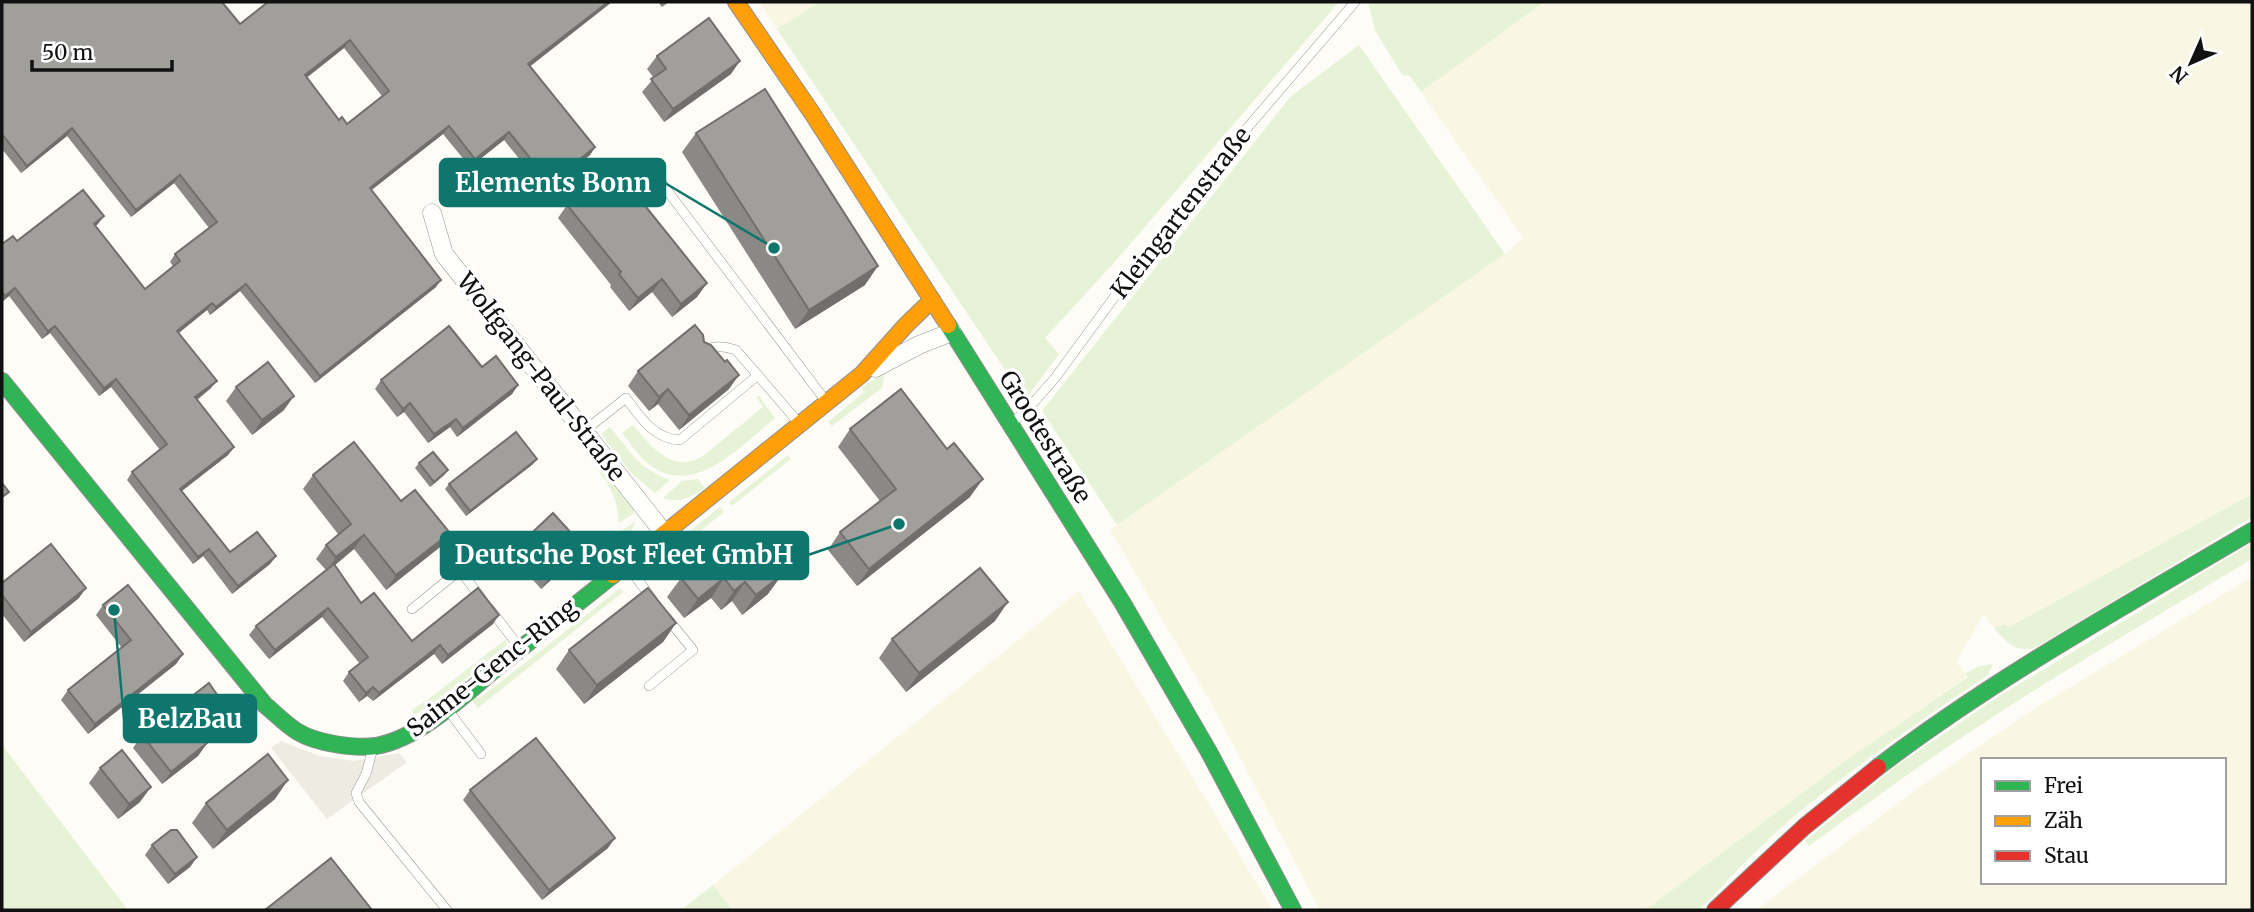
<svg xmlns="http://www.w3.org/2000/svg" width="2254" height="912" font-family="Merriweather,serif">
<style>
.farmland{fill:#f9f7e4;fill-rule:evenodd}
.green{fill:#e7f3d7}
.plaza{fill:#edebe2}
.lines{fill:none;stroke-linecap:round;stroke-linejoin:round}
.lane-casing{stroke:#979795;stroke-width:10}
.street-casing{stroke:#979795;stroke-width:19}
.fast-casing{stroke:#8e8d8b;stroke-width:18}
.slow-casing{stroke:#8e8d8b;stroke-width:18}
.jam-casing{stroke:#8e8d8b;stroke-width:18}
.lane{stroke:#fffffe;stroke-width:9}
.street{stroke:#fffffe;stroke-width:18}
.fast{stroke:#30b455;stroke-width:16}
.slow{stroke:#ff9f0a;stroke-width:16}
.jam{stroke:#e5322d;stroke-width:16}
.wall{fill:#8a8986;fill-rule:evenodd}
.shaded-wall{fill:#716f6d}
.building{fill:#a19f9c;stroke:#716f6d;stroke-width:2;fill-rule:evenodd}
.labels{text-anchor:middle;stroke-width:7;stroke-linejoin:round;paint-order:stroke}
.street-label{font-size:24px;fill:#111;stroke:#fff}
.leader{fill:none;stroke:#0f766e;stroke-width:2.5}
.callout-dot{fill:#0f766e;stroke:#fff;stroke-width:2.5}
.callout{fill:#0f766e;stroke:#0f766e;stroke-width:2.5}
.callout-label{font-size:26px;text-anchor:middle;font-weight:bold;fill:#fff}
</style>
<rect width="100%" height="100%" fill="#fdfcf7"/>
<!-- farmland -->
<g class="farmland">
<polygon points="759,2 820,2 777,29"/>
<polygon points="1544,2 2252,2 2252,494 2009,627 2004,624 1994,628 1984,614 1956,662 1968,676 1849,758 1645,910 1320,910 1214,708 1110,530 1505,254 1523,238 1421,92"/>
<path d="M2252 577V910H1756L1914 791 2026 714ZM1983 760H2224V882H1983Z"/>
<polygon points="1079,591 1273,910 734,910 713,885"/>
</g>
<!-- green -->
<g class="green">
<polygon points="820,2 1339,2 1112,265 1045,338 1059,354 1025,400 777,29"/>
<polygon points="1368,2 1544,2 1421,92 1410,76 1402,75 1375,30"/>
<polygon points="1359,45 1505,254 1117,525 1042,411 1291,96"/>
<polygon points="885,372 882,388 832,426 828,422 864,392 861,388"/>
<path d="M759 396 775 418C742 444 696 498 651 466 639 457 631 444 622 433L633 425C651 446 673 475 703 456L763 407 756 397Z"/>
<path d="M610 427C630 451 639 469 670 480L655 493 631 473 601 434Z"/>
<polygon points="788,455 791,459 732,506 729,502"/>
<path d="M603 467 631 504 634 513 619 523C617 498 612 490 598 470Z"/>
<path d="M698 479 705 488C691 497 680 504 663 498L682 481Z"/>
<path d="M2252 494V517L2035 648C2016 653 2005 642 1994 628L2004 624 2009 627Z"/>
<polygon points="720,507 724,512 650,571 646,566 667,550 663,545 672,538 676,542"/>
<polygon points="635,522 629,539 611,562 607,555 618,533"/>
<path d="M2252 543V559C2161 614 2068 667 1979 726 1921 764 1865 805 1809 846L1805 841 1896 766 1998 697Z"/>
<polygon points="620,588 623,592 478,708 470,698 481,697 571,627 567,622 575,615 580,620"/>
<polygon points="506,639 506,646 434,704 414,715 412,710 430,698"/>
<path d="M1993 664 1988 675C1923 718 1859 764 1798 813 1763 842 1731 877 1699 910H1645L1849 758 1968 677 1966 673 1979 666Z"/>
<polygon points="2,745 128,910 2,910"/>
<polygon points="713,885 733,910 681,910"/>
</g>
<!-- plaza -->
<polygon class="plaza" points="281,741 320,756 354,761 399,753 407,762 327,819 271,748"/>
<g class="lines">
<!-- lane casing -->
<g class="lane-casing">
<g id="lane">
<polyline points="657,177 825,400"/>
<path d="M702 351C714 345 723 346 736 350L798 422"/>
<polyline points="1012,423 1027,410 1055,378 1121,288 1225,154 1355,2"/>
<path d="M584 431 626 398C640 417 654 439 680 440L758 375"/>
<polyline points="627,565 652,599"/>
<polyline points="412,609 460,570 481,598"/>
<polyline points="490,609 520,648"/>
<polyline points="649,686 693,650 667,618"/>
<polyline points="448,710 481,754"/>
<polyline points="373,748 366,774 356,793 359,802 447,910"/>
</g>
</g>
<!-- street casing -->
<g class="street-casing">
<g id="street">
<polyline points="432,213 444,254 664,533"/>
<polyline points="875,368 919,345 952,332"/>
</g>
</g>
<!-- fast casing -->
<g class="fast-casing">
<g id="fast">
<polyline points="948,325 1122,602 1209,752 1293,910"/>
<path d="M2 381 265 705C276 714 286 725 298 732 316 743 355 749 376 746 421 738 466 693 500 665 538 635 575 605 613 575"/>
<path d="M1878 767C1996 677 2125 606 2252 531"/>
</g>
</g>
<!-- slow casing -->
<g class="slow-casing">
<g id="slow">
<polyline points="736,2 812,113 948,325"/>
<polyline points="613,575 862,374 906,325 932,300"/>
</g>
</g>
<!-- jam casing -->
<g class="jam-casing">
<polyline id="jam" points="1715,910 1804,827 1878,767"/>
</g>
<!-- lane -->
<use href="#lane" class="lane"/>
<!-- street -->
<use href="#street" class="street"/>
<!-- fast -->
<use href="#fast" class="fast"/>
<!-- slow -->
<use href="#slow" class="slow"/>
<!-- jam -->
<use href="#jam" class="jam"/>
</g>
<!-- wall -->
<g class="wall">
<path d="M2 2 240 24 530 66 595 147 590 155 545 191 504 140 470 167 443 134 371 190 436 287 315 383 240 291 210 315 207 310 179 333 211 388 197 400 234 447 228 455 182 491 230 552 276 556 270 564 232 594 203 556 193 564 127 480 132 472 160 450 111 387 99 396 50 333 42 339 9 296 2 302V244L98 224 95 226 145 289 173 266 170 262 175 254 209 228 174 183 131 217 67 136 21 173 2 149ZM344 48 382 96 347 124 339 120 307 77Z"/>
<polygon points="658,2 669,2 662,7"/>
<polygon points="657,56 731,74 664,122 642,92 654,78 647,69"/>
<polygon points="696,133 865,285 795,329 682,152"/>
<polygon points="567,205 707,283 697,297 672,317 652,292 629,311 610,287 611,285 558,218"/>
<polygon points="704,342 729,389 679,430 658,404 649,411 628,386 638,371"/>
<polygon points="482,367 518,385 512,394 457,437 450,427 428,443 404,412 397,417 375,389 381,380"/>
<polygon points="236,387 284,410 252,435 226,401"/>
<polygon points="850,429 947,449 970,497 857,586 828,550 840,532 880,501 838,447"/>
<polygon points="419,463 448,470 444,475 430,487 415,468"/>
<polygon points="533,464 466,516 445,489 449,484"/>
<polygon points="313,475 401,501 450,533 440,547 386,590 354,549 334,565 361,603 412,641 493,624 442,664 434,654 373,701 367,696 359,702 343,681 349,672 360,664 322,617 269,659 249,635 256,626 326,570 316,559 326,545 338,534 303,489"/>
<polygon points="733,536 768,594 742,615 732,601 721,610 711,598 684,618 667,597 681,578"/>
<polygon points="522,542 583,546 572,561 541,589 512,556"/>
<polygon points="2,583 79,598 24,642 2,614"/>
<polygon points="103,605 183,654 176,664 88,734 61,700 68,690 122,648 96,615"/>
<polygon points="995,621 906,692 879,658 892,639"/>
<polygon points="676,623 663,642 584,704 556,669 569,650"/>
<polygon points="220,699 211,711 193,726 207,743 198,756 162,784 133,748 142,735"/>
<polygon points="100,768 140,802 118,819 89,783"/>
<polygon points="470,790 608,848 542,900 463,800"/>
<polygon points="275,799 213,849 192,823 206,803"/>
<polygon points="152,845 197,857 190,867 168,884 145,855"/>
</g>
<!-- shaded-wall -->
<g class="shaded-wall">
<polygon points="608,2 612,2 523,72 528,64"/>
<polygon points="350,40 344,48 300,83 305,75"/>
<polygon points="740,61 731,74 664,122 673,109"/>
<polygon points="449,126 443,134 364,196 370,188"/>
<polygon points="72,128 67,136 21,173 27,166"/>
<polygon points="509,132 504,140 470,167 475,159"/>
<polygon points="595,147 590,155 545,191 550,183"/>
<polygon points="180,175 174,183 131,217 136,210"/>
<polygon points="104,216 98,224 88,232 94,224"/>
<polygon points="878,266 865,285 795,329 809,310"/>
<polygon points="662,279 652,292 629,311 638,298"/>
<polygon points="441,280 436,287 315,383 320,376"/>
<polygon points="707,283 697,297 672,317 681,304"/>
<polygon points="246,284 240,291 210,315 216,307"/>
<polygon points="15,288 9,296 2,302 5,296"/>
<polygon points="212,303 207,310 172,338 177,331"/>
<polygon points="55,326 50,333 42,339 48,331"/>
<polygon points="739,375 729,389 679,430 689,415"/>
<polygon points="116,379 111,387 99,396 104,388"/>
<polygon points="217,381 211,388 190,405 195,397"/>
<polygon points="518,385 512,394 457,437 463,428"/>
<polygon points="668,389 658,404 649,411 659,397"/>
<polygon points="294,396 284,410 252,435 262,420"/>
<polygon points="410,403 404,412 397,417 403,409"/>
<polygon points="456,419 450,427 428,443 434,434"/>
<polygon points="234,447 228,455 175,496 180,489"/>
<polygon points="537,459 533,464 466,516 470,511"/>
<polygon points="448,470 444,475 430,487 434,482"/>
<polygon points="983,479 970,497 857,586 869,569"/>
<polygon points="450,533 440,547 386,590 396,575"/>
<polygon points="364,535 354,549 327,572 336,557"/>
<polygon points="583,546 572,561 541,589 551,575"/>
<polygon points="209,549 203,556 193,564 198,557"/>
<polygon points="276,556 270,564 232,594 238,586"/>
<polygon points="782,575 768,594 742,615 756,595"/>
<polygon points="724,578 711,598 684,618 698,599"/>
<polygon points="745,582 732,601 721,610 734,591"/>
<polygon points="86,588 79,598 24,642 31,632"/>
<polygon points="1008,602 995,621 906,692 919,673"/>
<polygon points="328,608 322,617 269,659 275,650"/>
<polygon points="499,615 493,624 442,664 448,655"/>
<polygon points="676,623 663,642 584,704 597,685"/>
<polygon points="440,645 434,654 373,701 379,693"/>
<polygon points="183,654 176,664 88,734 95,724"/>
<polygon points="373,687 367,696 359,702 366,693"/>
<polygon points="220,699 211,711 181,736 190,723"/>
<polygon points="207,743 198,756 162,784 171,772"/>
<polygon points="288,780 275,799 213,849 227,830"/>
<polygon points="151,787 140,802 118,819 129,804"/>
<polygon points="615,838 608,848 542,900 549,890"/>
<polygon points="197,857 190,867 168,884 175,874"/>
</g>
<!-- building -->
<g class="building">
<path d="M2 2H222L240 24 268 2H608L528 64 595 147 550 183 509 132 475 159 449 126 370 188 441 280 320 376 246 284 216 307 212 303 177 331 217 381 195 397 234 447 180 489 230 552 257 532 276 556 238 586 209 549 198 557 132 472 167 444 116 379 104 388 55 326 48 331 15 288 5 296 2 292V244L13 236 17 241 83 190 104 216 94 224 145 289 180 261 175 254 217 222 180 175 136 210 72 128 27 166 2 134ZM350 40 389 91 347 124 342 117 339 120 305 75Z"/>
<polygon points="709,18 740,61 673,109 651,79 666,69 657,56"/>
<polygon points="765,89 878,266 809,310 696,133"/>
<polygon points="614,167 707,283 681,304 662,279 638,298 619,274 621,272 567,205"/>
<polygon points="695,325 703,335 704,342 711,345 725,362 727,360 739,375 689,415 668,389 659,397 638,371"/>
<polygon points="449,326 482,367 496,356 518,385 463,428 456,419 434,434 410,403 403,409 381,380"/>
<polygon points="268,362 294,396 262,420 236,387"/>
<polygon points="901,389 947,449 954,443 983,479 869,569 840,532 896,489 850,429"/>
<polygon points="516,432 537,459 470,511 449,484"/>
<polygon points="354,442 401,501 415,490 450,533 396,575 364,535 336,557 326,545 351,524 313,475"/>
<polygon points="433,452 448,470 434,482 419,463"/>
<polygon points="2,483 9,492 2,497"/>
<polygon points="553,513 583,546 551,575 522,542"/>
<polygon points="733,536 752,560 763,551 782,575 756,595 745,582 734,591 724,578 698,599 681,578"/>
<polygon points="51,544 86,588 31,632 2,595 2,583"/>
<polygon points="334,564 361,603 374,593 412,641 478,588 499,615 448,655 440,645 379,693 373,687 366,693 349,672 368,657 328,608 275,650 256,626"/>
<polygon points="980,568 1008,602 919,673 892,639"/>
<polygon points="128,585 183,654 95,724 68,690 131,640 103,605"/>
<polygon points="648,588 676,623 597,685 569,650"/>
<polygon points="209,683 220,699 190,723 207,743 171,772 142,735"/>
<polygon points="536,738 615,838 549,890 470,790"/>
<polygon points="122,750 151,787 129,804 100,768"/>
<polygon points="268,754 288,780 227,830 206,803"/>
<polygon points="171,830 177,830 197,857 175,874 152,845"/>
<polygon points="331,858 372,910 265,910"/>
</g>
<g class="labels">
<!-- street labels -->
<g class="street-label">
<text transform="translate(1181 213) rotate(-52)" y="8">Kleingartenstraße</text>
<text transform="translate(541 377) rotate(52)" y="8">Wolfgang-Paul-Straße</text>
<text transform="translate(1045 437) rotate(58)" y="8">Grootestraße</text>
<text transform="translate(492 668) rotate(-38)" y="8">Saime-Genc-Ring</text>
</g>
</g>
<!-- callouts -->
<path class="leader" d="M774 248L665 183M899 524L808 555M114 610L124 719"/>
<g class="callout-dot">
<circle cx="774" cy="248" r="7"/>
<circle cx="899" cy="524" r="7"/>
<circle cx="114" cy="610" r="7"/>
</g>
<g class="callout">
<rect x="440" y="159" width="225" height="47" rx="7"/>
<rect x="441" y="532" width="367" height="47" rx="7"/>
<rect x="124" y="695" width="132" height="47" rx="7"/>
</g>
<g class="callout-label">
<text x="553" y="192">Elements Bonn</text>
<text x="624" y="564">Deutsche Post Fleet GmbH</text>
<text x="190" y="728">BelzBau</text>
</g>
<!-- border -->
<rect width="2254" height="912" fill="none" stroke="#111111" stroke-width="7"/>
<!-- legend -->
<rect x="1981" y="758" width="245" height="126" fill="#ffffff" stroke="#a0a0a0" stroke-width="2"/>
<rect x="1995" y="781" width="35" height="10" fill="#30b455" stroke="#a0a0a0" stroke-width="2"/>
<text x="2044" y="793" font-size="21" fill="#111111">Frei</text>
<rect x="1995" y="816" width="35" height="10" fill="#ff9f0a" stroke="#a0a0a0" stroke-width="2"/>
<text x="2044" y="828" font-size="21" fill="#111111">Zäh</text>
<rect x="1995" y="851" width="35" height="10" fill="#e5322d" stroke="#a0a0a0" stroke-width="2"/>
<text x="2044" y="863" font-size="21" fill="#111111">Stau</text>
<!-- north arrow -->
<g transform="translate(2191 63) rotate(225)" stroke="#ffffff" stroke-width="5" paint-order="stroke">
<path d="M0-5L12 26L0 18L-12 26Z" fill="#111111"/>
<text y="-10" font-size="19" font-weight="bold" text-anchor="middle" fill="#111111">N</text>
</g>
<!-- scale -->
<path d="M32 60v10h140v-10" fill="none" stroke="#111111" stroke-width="3.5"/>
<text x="42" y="60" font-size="21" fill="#111111" stroke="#ffffff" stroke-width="5" paint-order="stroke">50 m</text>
</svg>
